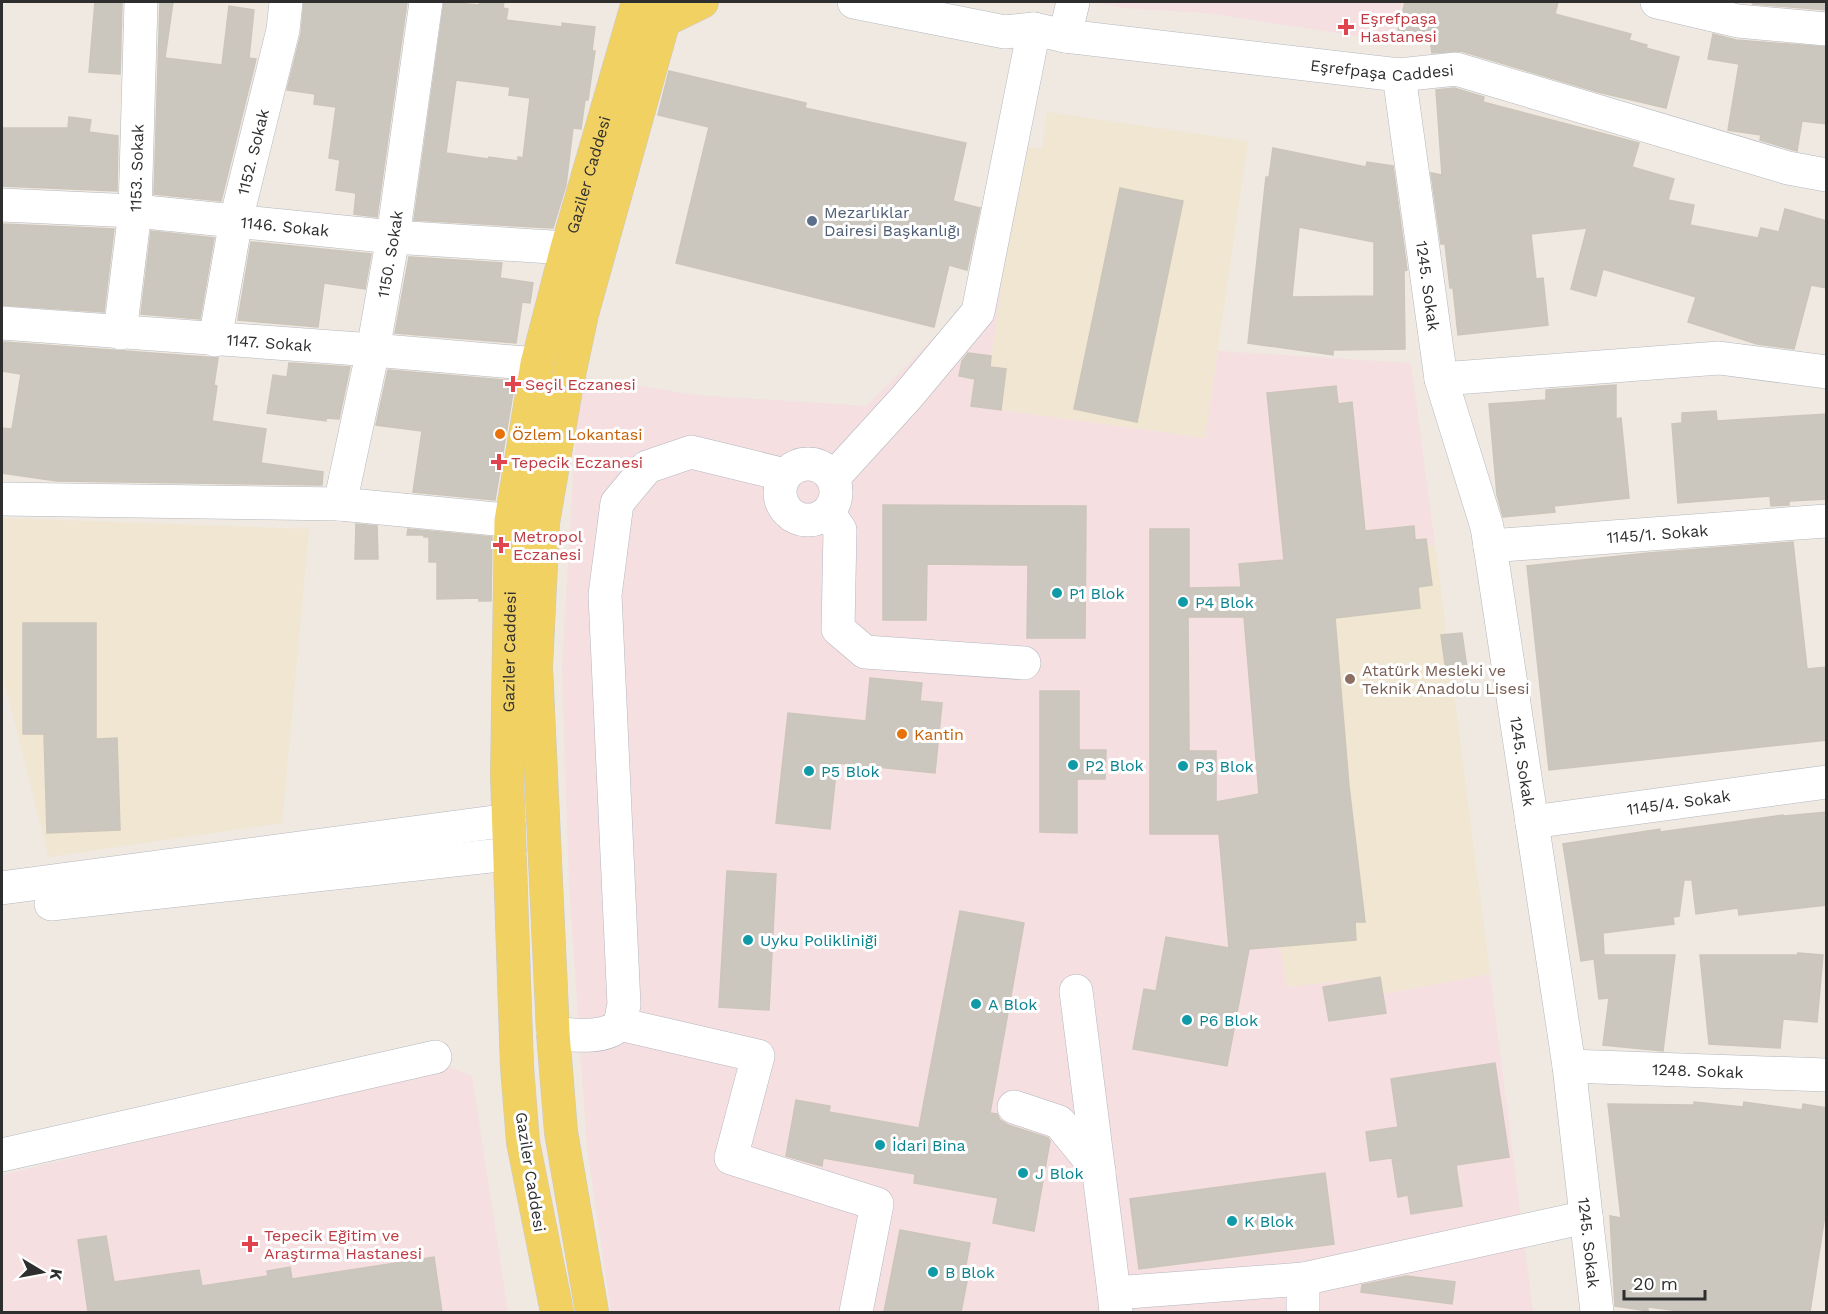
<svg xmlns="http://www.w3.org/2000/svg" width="1828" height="1314" font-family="'Work Sans',sans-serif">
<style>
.education{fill:#f0e6d1}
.medical{fill:#f5dfe0}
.building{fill:#cbc7bf;stroke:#cbc5ba;stroke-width:1.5;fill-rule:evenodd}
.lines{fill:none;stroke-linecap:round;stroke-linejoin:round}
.minor-casing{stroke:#b4b7c1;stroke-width:34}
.major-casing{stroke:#c9c9c9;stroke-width:34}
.minor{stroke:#fff;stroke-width:33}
.major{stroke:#f2d163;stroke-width:33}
.health-dot{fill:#e0444e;stroke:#fff;stroke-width:2}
.service-dot{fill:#5c6f8a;stroke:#fff;stroke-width:2}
.food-dot{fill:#e8710a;stroke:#fff;stroke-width:2}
.culture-dot{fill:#0f9aa8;stroke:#fff;stroke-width:2}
.education-dot{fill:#8d6e63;stroke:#fff;stroke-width:2}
.labels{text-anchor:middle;stroke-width:6;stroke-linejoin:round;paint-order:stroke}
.health-label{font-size:16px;fill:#be3a42;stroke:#fff;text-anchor:start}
.street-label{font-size:16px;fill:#2e2e2e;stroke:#fff}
.service-label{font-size:16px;fill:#4e5e75;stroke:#fff;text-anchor:start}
.food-label{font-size:16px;fill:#c56008;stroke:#fff;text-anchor:start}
.culture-label{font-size:16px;fill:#0d838f;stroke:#fff;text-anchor:start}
.education-label{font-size:16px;fill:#785e54;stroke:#fff;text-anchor:start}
</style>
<rect width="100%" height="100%" fill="#efe9e1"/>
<!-- education -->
<g class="education">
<polygon points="1047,112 1248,141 1205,438 1001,410 1006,369 990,367 1021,146 1042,149"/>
<polygon points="2,518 309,529 282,823 49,857 2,672"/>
<polygon points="1435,545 1490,974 1383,994 1380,977 1287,987 1250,949 1227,932 1217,802 1259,794 1239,564"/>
</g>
<!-- medical -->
<g class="medical">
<polygon points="1093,2 1402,2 1390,41 1207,13 1124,8"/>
<polygon points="1021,146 990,366 1006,369 1001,410 1205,438 1218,351 1411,363 1435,545 1239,564 1259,794 1217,802 1227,932 1248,930 1250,949 1280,947 1287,987 1380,977 1383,994 1490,974 1533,1312 611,1312 587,1147 569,883 562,668 579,376 695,395 867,406 967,304"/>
<polygon points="446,1066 472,1076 508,1312 2,1312 2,1175"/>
</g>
<!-- building -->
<g class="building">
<polygon points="95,2 122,2 120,74 89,72"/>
<polygon points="160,2 173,2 165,58 222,65 229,6 254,10 249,58 256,59 221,201 154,194"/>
<polygon points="304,2 407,2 377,217 354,214 356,193 336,190 340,160 329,158 336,107 314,104 315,94 287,90 301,34"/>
<path d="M444 2 479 5 480 2H504L503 8 508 9 506 20 562 27V23L595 27 592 51H595L588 100H585L581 129 573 128 566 185 553 228 414 220ZM456 80 510 87 509 95 530 98 523 158 518 157V161L489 157 488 159 446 153Z"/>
<polygon points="1405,2 1558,2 1555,14 1631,34 1629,40 1647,45 1646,48 1679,57 1666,108 1598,92 1461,51 1432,53 1430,39 1398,30"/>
<polygon points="1751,2 1827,2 1827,10 1753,4"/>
<polygon points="1713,34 1736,40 1827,47 1827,124 1802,121 1797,151 1760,140 1761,135 1728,130 1739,64 1708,59"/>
<polygon points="669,71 806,103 805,108 966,143 953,201 980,208 967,270 949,265 934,327 676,263 709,127 658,115"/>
<polygon points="1454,88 1484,97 1483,102 1639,143 1632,167 1674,179 1668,200 1694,205 1690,225 1758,238 1761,228 1779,232 1785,209 1827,221 1827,288 1811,285 1794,349 1757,344 1688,322 1696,297 1603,269 1596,296 1571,289 1587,228 1531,234 1536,279 1543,278 1548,325 1458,335 1453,288 1450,288 1445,244 1441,244 1431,173 1442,175 1436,90"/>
<polygon points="69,117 91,120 89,132 118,136 117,191 2,186 2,128 68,128"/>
<path d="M1273 148 1366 167 1367 162 1393 166 1407 270 1404 271 1405 349 1333 350V355L1248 343 1266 177H1269ZM1299 227 1374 242V296L1292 297Z"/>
<polygon points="1120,188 1183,201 1137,422 1074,409"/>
<polygon points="2,224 114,229 104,312 2,305"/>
<polygon points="151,231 214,238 200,319 141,314"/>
<polygon points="251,242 371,254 365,289 324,283 318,327 238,320"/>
<polygon points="409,257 502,263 500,278 533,283 530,303 522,302 516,343 395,333"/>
<polygon points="4,342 218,358 214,385 217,386 212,421 266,429 261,463 323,472 322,485 57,481 2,473 2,428 12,429 21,374 2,371"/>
<polygon points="968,353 991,356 990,367 1006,369 1001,410 971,406 975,379 959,376 962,361"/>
<polygon points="289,363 350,367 339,419 326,418 326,421 267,413 273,375 287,377"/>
<polygon points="388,370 515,381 495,500 413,492 422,431 376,425"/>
<polygon points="1616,385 1616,419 1621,418 1629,498 1554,506 1555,512 1503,517 1497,495 1489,404 1546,400 1546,390"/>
<path d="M1336 386 1338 404 1352 402 1365 531 1414 526 1415 540 1426 539 1432 585 1418 587 1420 608 1335 618 1349 786 1365 922H1355L1356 940 1249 949 1227 1066 1133 1049 1144 989 1156 991 1166 937 1229 948 1219 834H1150V529H1189V588L1241 587 1239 564 1284 560 1267 393ZM1188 617H1244L1259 794 1216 802V751H1189Z"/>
<polygon points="1716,411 1717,421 1827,414 1827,499 1789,501 1789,505 1771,506 1770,496 1678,503 1672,424 1682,423 1682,413"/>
<polygon points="883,505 1086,506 1085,638 1027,638 1028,565 927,564 926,620 883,620"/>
<polygon points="356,524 377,526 378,559 355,559"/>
<polygon points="408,529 492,537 491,601 479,601 479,598 437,599 437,562 429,562 429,537 424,537 424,535 407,535"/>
<polygon points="1793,542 1807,669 1827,667 1827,740 1549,770 1527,566 1648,553"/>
<polygon points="23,623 96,623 96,739 117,738 120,830 47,833 44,734 23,734"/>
<polygon points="1462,633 1467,668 1446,671 1441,635"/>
<polygon points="870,678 922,683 920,701 942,703 935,773 837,763 830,829 776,823 788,713 866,721"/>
<polygon points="1040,691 1079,691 1079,750 1106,750 1105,779 1077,779 1077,833 1040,832"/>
<polygon points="1827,812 1827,905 1739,915 1738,908 1696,914 1692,880 1684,880 1679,916 1673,917 1674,924 1603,933 1604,955 1675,955 1663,1051 1603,1045 1609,998 1599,999 1594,959 1581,961 1563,844 1660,829 1660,832 1783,815 1784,816"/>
<polygon points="727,871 776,874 769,1010 719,1007"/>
<polygon points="960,911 1024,923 990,1113 997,1114 1000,1120 1008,1125 1048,1138 1050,1141 1034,1231 993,1223 998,1198 914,1183 915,1174 823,1158 822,1166 786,1156 796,1100 830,1106 829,1112 919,1128"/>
<polygon points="1798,953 1823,955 1817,1022 1783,1019 1780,1048 1709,1044 1700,955 1797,955"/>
<polygon points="1380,977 1386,1013 1329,1021 1323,987"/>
<polygon points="1495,1063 1509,1157 1456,1165 1462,1206 1411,1214 1408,1195 1398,1197 1392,1158 1370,1161 1366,1132 1398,1127 1391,1079"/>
<polygon points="1694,1102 1743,1107 1744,1102 1802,1110 1803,1104 1827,1108 1827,1202 1810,1312 1688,1312 1648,1307 1648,1311 1615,1306 1610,1216 1621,1218 1608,1104 1694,1105"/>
<polygon points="1325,1173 1334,1244 1139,1269 1130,1199"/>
<polygon points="900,1230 970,1243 965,1270 969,1271 961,1312 884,1312"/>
<polygon points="106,1236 114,1282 199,1270 202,1286 268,1276 267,1271 290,1267 292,1279 434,1257 442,1312 88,1312 78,1240"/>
<polygon points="1406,1276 1455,1282 1452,1304 1361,1292 1362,1285"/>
</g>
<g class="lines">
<!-- minor casing -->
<g class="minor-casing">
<g id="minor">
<path id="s1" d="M854 2 1005 32 1034 29 1065 36 1399 75 1456 69 1788 168 1826 175"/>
<polyline points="1657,2 1738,21 1826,29"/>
<polyline points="1065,36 1073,2"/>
<path id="s2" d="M1399 75 1441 379 1487 527 1490 546 1569 1066 1597 1312"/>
<path id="s3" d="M2 205 135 211 393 237 567 248"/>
<path id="s4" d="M2 323 373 350 537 364"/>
<path id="s5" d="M120 333 135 211 141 2"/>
<path id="s6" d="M215 340 236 220 283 30 286 2"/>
<polyline points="1441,379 1719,358 1826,372"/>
<circle cx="808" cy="492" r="28"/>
<polyline points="833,478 906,398 978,312 1034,29"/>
<polyline points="2,499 340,504 538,523"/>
<path id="s7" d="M340 504 373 350 393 237 426 2"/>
<polyline points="828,512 840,530 838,629 865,652 1024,663"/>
<path id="s8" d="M1490 546 1826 521"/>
<path id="s9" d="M1532 822 1826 782"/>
<polyline points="2,888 509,820"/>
<polyline points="51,904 510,854"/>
<polyline points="1076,991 1114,1293"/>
<polyline points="619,1024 758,1056 731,1158 877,1204 856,1312"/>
<path d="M553 1033C569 1035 608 1040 619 1024 622 1020 622 1011 624 1005L605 595 617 503 647 467 691 452 785 475"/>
<path id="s10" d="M1569 1066 1826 1075"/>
<polyline points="1014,1107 1059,1122 1099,1171"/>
<polyline points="2,1155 435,1057"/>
<polyline points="1116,1312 1114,1293 1303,1279 1586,1217"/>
<polyline points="1303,1312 1303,1279"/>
</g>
</g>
<!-- major casing -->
<g class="major-casing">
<g id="major">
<polyline points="663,21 702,2"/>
<path id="s11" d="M557 1312 523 1142 517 1067 507 775 511 521 537 364 567 248 638 2"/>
<polyline points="592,1312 561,1132 553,1033 536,667 543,523 566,389 582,314 669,2"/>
</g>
</g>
<!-- minor -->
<use href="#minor" class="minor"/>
<!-- major -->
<use href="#major" class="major"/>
</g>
<!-- markers -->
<g class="health-dot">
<path d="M1343 18h6v6h6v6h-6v6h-6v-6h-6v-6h6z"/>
<path d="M510 375h6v6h6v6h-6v6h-6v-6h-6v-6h6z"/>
<path d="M496 453h6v6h6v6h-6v6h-6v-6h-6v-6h6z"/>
<path d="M498 536h6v6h6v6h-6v6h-6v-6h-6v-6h6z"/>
<path d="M247 1235h6v6h6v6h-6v6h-6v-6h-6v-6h6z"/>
</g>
<circle class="service-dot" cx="812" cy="221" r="6"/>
<g class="food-dot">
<circle cx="500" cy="434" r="6"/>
<circle cx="902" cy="734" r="6"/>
</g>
<g class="culture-dot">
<circle cx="1057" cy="593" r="6"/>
<circle cx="1183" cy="602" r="6"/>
<circle cx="1073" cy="765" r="6"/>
<circle cx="1183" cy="766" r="6"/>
<circle cx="809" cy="771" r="6"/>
<circle cx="748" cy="940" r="6"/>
<circle cx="976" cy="1004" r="6"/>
<circle cx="1187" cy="1020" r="6"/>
<circle cx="880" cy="1145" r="6"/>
<circle cx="1023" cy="1173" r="6"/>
<circle cx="1232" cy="1221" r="6"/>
<circle cx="933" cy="1272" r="6"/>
</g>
<circle class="education-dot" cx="1350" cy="679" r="6"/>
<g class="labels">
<!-- health labels -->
<g class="health-label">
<text x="1360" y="24">Eşrefpaşa<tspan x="1360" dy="18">Hastanesi</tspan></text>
<text x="525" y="390">Seçil Eczanesi</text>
<text x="511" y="468">Tepecik Eczanesi</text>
<text x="513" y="542">Metropol<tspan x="513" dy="18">Eczanesi</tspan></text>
<text x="264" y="1241">Tepecik Eğitim ve<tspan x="264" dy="18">Araştırma Hastanesi</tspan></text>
</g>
<!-- street labels -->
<g class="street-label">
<text dy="6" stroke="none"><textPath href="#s1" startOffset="534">Eşrefpaşa Caddesi</textPath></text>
<text dy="6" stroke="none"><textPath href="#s6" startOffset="192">1152. Sokak</textPath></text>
<text dy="6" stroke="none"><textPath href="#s5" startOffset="166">1153. Sokak</textPath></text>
<text dy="6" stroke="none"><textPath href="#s11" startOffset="1150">Gaziler Caddesi</textPath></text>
<text dy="6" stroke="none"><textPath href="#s3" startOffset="284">1146. Sokak</textPath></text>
<text dy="6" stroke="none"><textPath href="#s7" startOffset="255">1150. Sokak</textPath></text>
<text dy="6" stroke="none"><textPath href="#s2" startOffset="213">1245. Sokak</textPath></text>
<text dy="6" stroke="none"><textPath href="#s4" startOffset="268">1147. Sokak</textPath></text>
<text dy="6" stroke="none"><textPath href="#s8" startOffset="168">1145/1. Sokak</textPath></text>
<text dy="6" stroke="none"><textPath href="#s11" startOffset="664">Gaziler Caddesi</textPath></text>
<text dy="6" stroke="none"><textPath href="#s2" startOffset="699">1245. Sokak</textPath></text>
<text dy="6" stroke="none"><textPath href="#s9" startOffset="148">1145/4. Sokak</textPath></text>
<text dy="6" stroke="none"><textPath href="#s10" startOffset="129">1248. Sokak</textPath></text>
<text transform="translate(531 1172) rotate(81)" y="6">Gaziler Caddesi</text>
<text dy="6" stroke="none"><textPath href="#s2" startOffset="1185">1245. Sokak</textPath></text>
</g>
<!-- service labels -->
<g class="service-label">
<text x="824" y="218">Mezarlıklar<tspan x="824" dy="18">Dairesi Başkanlığı</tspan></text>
</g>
<!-- food labels -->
<g class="food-label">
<text x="512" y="440">Özlem Lokantasi</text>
<text x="914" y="740">Kantin</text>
</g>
<!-- culture labels -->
<g class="culture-label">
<text x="1069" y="599">P1 Blok</text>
<text x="1195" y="608">P4 Blok</text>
<text x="1085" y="771">P2 Blok</text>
<text x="1195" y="772">P3 Blok</text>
<text x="821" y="777">P5 Blok</text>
<text x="760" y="946">Uyku Polikliniği</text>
<text x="988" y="1010">A Blok</text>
<text x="1199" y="1026">P6 Blok</text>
<text x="892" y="1151">İdari Bina</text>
<text x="1035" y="1179">J Blok</text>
<text x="1244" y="1227">K Blok</text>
<text x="945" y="1278">B Blok</text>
</g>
<!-- education labels -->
<g class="education-label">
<text x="1362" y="676">Atatürk Mesleki ve<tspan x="1362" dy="18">Teknik Anadolu Lisesi</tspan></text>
</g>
</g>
<!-- border -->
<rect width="1828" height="1314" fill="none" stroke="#2e2e2e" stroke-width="6"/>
<!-- north arrow -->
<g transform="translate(42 1272) rotate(100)" stroke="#ffffff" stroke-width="4.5" paint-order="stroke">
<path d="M0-4.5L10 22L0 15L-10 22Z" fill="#2e2e2e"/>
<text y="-9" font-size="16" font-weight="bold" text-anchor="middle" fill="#2e2e2e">K</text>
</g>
<!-- scale -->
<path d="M1624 1290v9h81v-9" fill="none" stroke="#2e2e2e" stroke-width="3"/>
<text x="1633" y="1290" font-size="18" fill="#2e2e2e" stroke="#ffffff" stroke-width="4.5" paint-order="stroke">20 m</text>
</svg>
